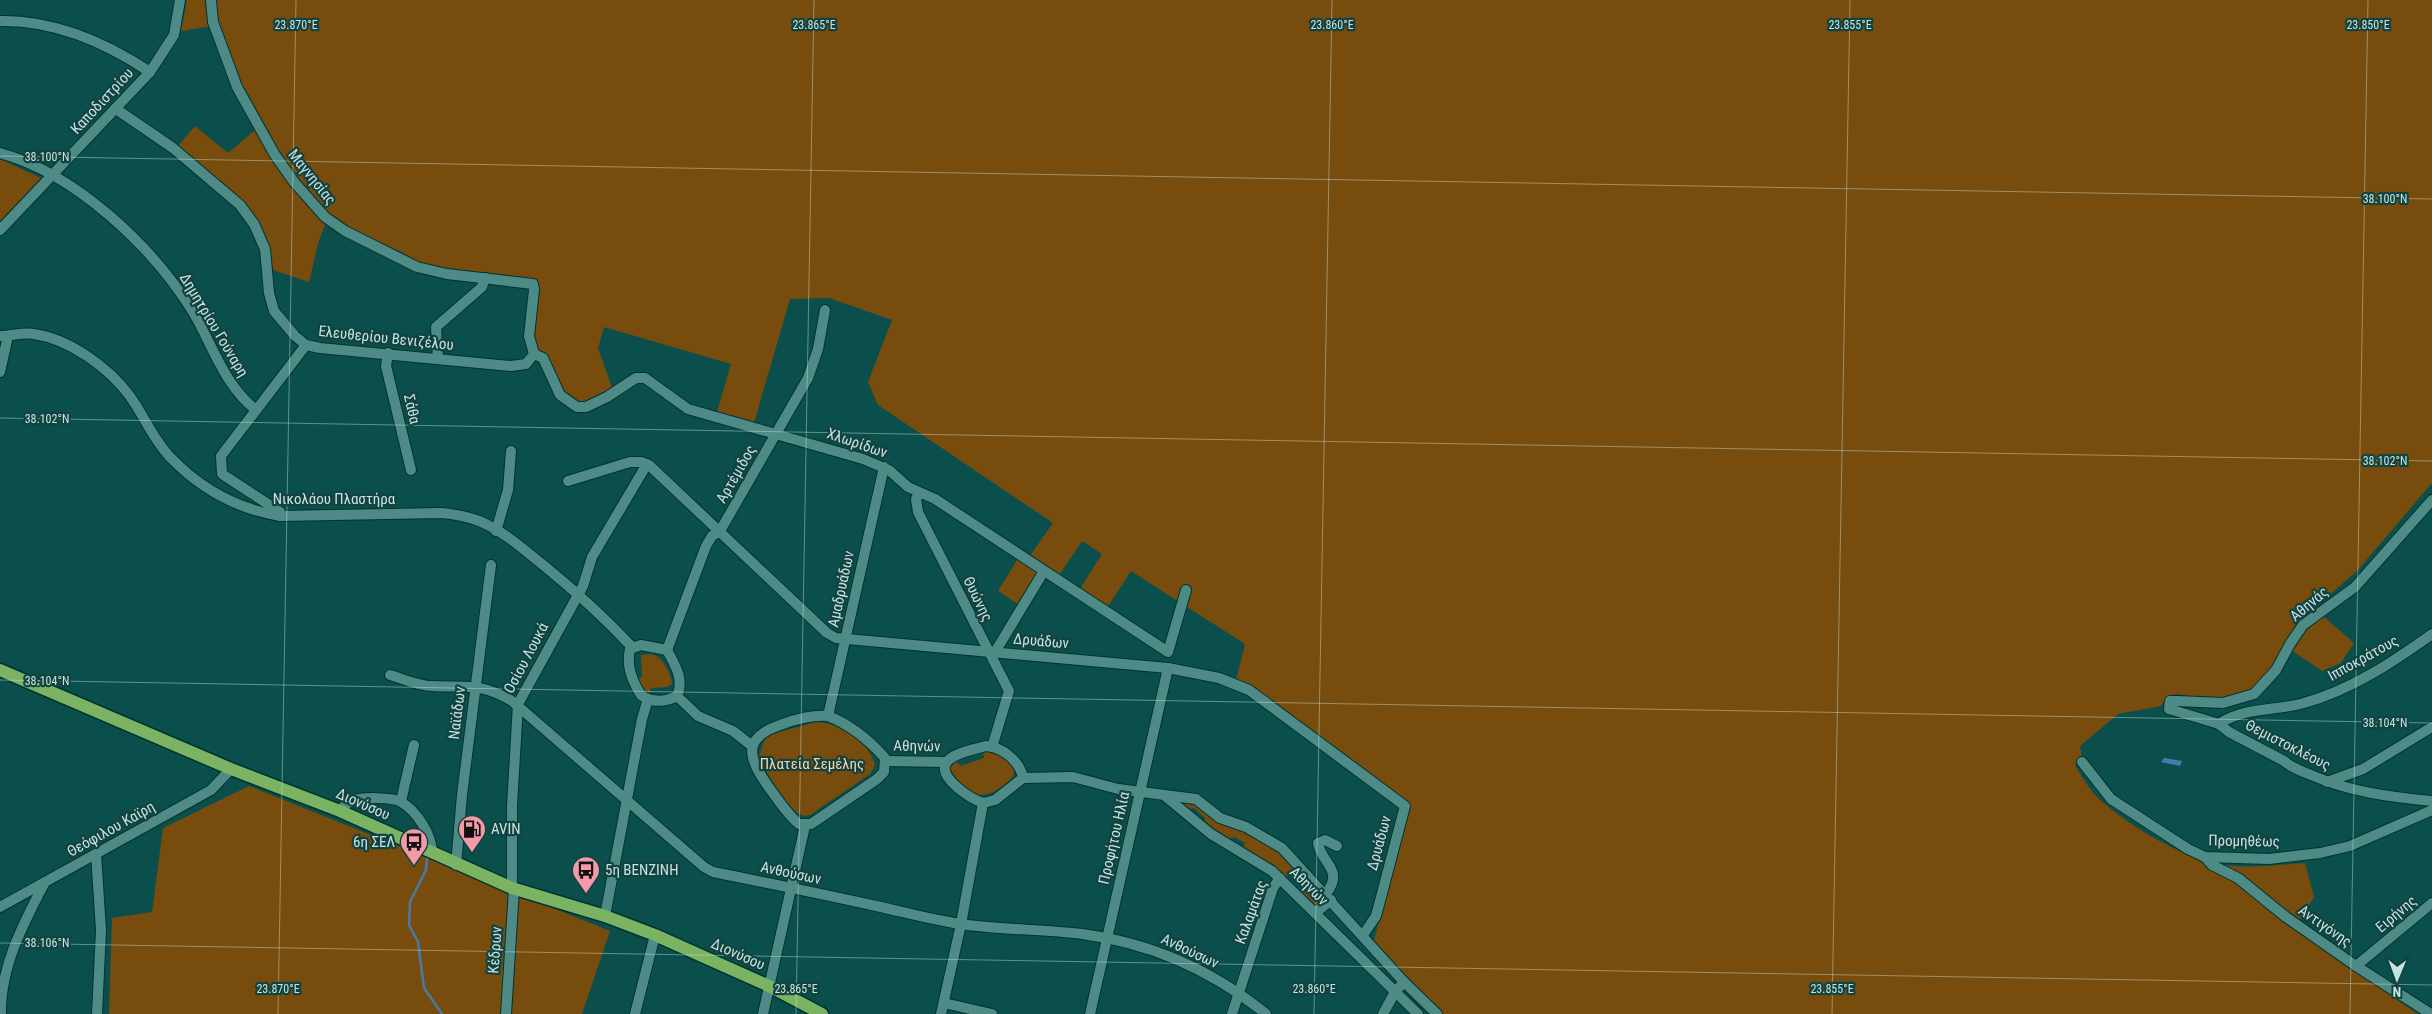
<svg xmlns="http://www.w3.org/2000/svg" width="2432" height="1014" font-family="'Roboto Condensed',sans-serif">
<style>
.green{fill:#784c0d}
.water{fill:#4779ab}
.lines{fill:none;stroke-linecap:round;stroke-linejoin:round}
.stream{stroke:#4779ab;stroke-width:2.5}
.minor-casing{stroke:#003330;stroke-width:12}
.major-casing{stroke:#003330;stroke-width:15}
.minor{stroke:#4e8b86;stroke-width:10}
.major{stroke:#7ab463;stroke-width:12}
.ticks{fill:none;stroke:#c5e3e0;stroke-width:1;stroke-opacity:0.45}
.labels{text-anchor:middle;stroke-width:4.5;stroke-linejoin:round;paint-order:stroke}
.street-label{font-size:15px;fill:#c5e3e0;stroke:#134340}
.park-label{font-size:15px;fill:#fdd4a7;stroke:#134340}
.poi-label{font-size:15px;fill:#c5e3e0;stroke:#134340;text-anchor:start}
.ticks-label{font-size:12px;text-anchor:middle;fill:#c5e3e0;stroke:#134340;stroke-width:4.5;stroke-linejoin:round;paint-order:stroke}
</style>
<rect width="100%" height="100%" fill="#0a4f4c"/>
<!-- green -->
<g class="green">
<path d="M187 0H2432V483L2357 571 2312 610 2322 615 2354 643 2341 663 2322 671 2291 650 2256 687 2240 694 2214 699 2176 694 2166 698 2161 706 2118 714 2080 746 2082 758 2075 765C2082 777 2089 789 2099 799 2127 824 2173 852 2209 862 2235 870 2277 865 2305 863L2314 897 2294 929 2418 1014H1443L1413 987 1374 940 1410 805 1265 696 1236 680 1245 644 1131 571 1107 608 1080 589 1102 554 1082 541 1058 577 1043 566 1018 604 998 591 1017 560 1024 564 1053 523 878 405 868 382 892 320 829 298 790 299 754 423 717 412 731 364 604 327 598 348 614 393 579 404 568 399 536 351 532 332 540 292 538 283 465 271H447L416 262 404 253 361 235 330 217C316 238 316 258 309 282L273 270C264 210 221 182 178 146L195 126 228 153 262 124 249 95 241 91 218 25 181 31Z"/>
<polygon points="0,159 41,178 0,221"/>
<path d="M652 654C663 657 671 673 672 684L667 687 651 688 649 695 643 690 638 678 642 677 641 655Z"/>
<path d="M816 722C838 722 870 743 875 765L870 774 810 815C806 816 803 816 799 814 789 809 762 767 759 756L764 741 769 735Z"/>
<path d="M989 751C997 752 1015 763 1014 772 1013 779 1006 783 1001 787 977 805 963 789 949 768L956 762 961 766 981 759 984 758 983 752Z"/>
<polygon points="249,786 610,931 582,1014 109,1014 112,918 152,912 163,828"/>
<polygon points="1179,801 1196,806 1223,824 1245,832 1276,850 1323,899 1314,907 1298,892 1302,887 1289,874 1285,878 1270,865 1243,847 1245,843 1235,837 1227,839 1205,825 1205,818 1194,808 1187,810"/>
</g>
<!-- water -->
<polygon class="water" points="2164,758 2182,761 2180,766 2161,762"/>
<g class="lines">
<!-- stream -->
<polyline class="stream" points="427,858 426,870 410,902 409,925 418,942 424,988 442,1014"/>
<!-- minor casing -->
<g class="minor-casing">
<g id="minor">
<polyline points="211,0 213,22 237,87 275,155 294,182 325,217 345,231 417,267 447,274 533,284 534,290 529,336 534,354"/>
<path d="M0 21C55 20 105 42 150 72"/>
<polyline points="116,109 173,148 240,205 254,224 265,249 269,293 274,311 295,336 306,345 320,348 511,366 526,364 534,354"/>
<path d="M0 153C75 173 153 247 193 312 213 346 224 385 256 410"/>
<polyline points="0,230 150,72 174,35 180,0"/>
<path d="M0 336C11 336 23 332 34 334 69 339 108 367 129 395 144 415 153 440 171 458 201 489 238 509 280 516L441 513C454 514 466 516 479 521 502 530 523 549 542 564 574 590 604 617 632 647"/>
<polyline points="388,353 386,366 411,470"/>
<polyline points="534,354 543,358 560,395 577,407 586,407 607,397 636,378 645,378 688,409 863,459 889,470 908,487 935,499 1168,652 1186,590"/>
<polyline points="438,359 436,327 482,287 485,278"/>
<polyline points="0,372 8,336"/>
<polyline points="568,481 630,462 641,462 649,465 827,633 836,638 1168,668 1219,678 1249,690 1405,806 1376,916 1363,935"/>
<polyline points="919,493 916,499 918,512 1009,691 992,747"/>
<path d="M2432 500 2355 587 2303 625 2290 644 2276 670 2254 694 2223 703 2177 701H2170L2169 709 2219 724 2229 732 2284 761C2292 768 2301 771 2311 775 2350 792 2390 797 2432 801"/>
<polyline points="280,516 280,512 222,474 221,456 306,345"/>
<polyline points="496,531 508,490 511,451"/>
<path d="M641 645 667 650C674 663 685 680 677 696 666 702 651 703 641 695 632 681 626 665 630 649Z"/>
<polyline points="667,650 706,546 712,536 720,531 808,378 818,349 825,310"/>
<polyline points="995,652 1044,571"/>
<path d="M390 675C403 679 419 686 432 686 466 688 480 682 512 701L704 867 713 872C768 883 822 894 876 906 904 912 933 920 961 924 1001 930 1042 929 1082 934 1151 943 1212 970 1266 1014"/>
<polyline points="677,696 698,716 733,731 752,746"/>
<path d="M828 716C851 725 869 740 885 758L884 772 877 779 811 824H799C787 814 779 801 770 789 750 761 739 739 780 725 796 719 811 715 828 716Z"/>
<polyline points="828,716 884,467"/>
<path d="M2219 724C2243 707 2277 711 2304 703 2351 690 2393 662 2432 634"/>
<path d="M986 746C1002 747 1020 761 1023 778L995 800 983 803C972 799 938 779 946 763 952 753 975 749 986 746Z"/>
<polyline points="886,761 947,762"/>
<polyline points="2082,762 2111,799 2188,849 2205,857 2269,859 2320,853 2350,846 2432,810"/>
<polyline points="1023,778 1073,777 1118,789 1196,799 1220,818 1246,827 1282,848 1404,982 1395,992 1383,1014"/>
<polyline points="2327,782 2363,769 2432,727"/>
<polyline points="1165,796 1211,834 1272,871 1418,1014"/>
<polyline points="401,801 414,745"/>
<path d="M340 811C343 807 347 803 352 801 361 797 393 797 401 802 417 811 432 835 432 853"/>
<polyline points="96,854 101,930 97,1014"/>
<polyline points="2205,857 2212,865 2238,878 2286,917 2356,966 2431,1014"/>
<polyline points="456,865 462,795 491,565"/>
<polyline points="512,888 512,806 518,704 583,586 592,557 647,464"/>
<path d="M1326 894C1345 869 1321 864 1318 843L1325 840 1337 846"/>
<polyline points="0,907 211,790 231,769"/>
<polyline points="1315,913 1331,900"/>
<polyline points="605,916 642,719 648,699"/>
<polyline points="2356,966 2432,903"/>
<polyline points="1404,982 1437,1014"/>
<polyline points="944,1003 992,1014"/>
<path d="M1 1014C0 967 24 922 45 882"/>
<polyline points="506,1014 514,889"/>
<polyline points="635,1014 655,935"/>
<polyline points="763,1014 805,826"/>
<polyline points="941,1014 961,924 983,803"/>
<polyline points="1090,1014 1168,668"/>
<polyline points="1232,1014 1273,888 1280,878"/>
</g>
</g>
<!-- major casing -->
<g class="major-casing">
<polyline id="major" points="0,670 231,769 340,811 512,888 605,916 655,935 769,986 822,1014"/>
</g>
<!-- minor -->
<use href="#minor" class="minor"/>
<!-- major -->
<use href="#major" class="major"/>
</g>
<!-- ticks -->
<path class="ticks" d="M0 156 2432 199M0 418 2432 461M0 680 2432 723M0 943 2432 985M278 1014 296 0M796 1014 814 0M1314 1014 1332 0M1832 1014 1850 0M2350 1014 2368 0"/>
<!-- icons -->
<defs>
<g id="fuel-pin" transform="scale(1.4375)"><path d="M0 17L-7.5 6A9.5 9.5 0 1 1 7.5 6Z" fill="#f39aa8" stroke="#134340"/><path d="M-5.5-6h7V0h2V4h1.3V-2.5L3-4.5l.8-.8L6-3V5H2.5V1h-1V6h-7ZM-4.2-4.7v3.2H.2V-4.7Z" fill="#111"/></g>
<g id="bus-pin" transform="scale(1.4375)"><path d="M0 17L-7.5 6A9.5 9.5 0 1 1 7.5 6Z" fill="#f39aa8" stroke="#134340"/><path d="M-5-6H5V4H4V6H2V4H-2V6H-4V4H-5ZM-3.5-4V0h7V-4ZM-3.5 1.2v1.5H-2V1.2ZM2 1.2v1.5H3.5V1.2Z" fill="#111"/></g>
</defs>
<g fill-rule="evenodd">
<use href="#fuel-pin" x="472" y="829"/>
<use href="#bus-pin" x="414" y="842"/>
<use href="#bus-pin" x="586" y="870"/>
</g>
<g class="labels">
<!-- street labels -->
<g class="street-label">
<text transform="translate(102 101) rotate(-47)" y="5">Καποδιστρίου</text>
<text transform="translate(312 177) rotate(51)" y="5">Μαγνησίας</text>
<text transform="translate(214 325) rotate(59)" y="5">Δημητρίου Γούναρη</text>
<text transform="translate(386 338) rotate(6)" y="5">Ελευθερίου Βενιζέλου</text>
<text transform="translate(412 409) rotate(77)" y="5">Σάθα</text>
<text transform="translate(857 443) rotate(19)" y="5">Χλωρίδων</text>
<text transform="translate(736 474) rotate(-60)" y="5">Αρτέμιδος</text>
<text x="334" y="504">Νικολάου Πλαστήρα</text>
<text transform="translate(841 589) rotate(-78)" y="5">Αμαδρυάδων</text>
<text transform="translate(978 599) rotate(64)" y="5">Θυώνης</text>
<text transform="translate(2309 604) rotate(-40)" y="5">Αθηνάς</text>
<text transform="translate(1041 641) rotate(5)" y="5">Δρυάδων</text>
<text transform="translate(526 658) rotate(-62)" y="5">Οσίου Λουκά</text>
<text transform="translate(2363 658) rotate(-29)" y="5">Ιπποκράτους</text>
<text transform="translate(457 713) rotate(-83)" y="5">Ναϊάδων</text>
<text transform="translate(2288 745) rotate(27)" y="5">Θεμιστοκλέους</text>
<text transform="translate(917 746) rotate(1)" y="5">Αθηνών</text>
<text transform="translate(363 804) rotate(24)" y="5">Διονύσου</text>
<text transform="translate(111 829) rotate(-29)" y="5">Θεόφιλου Καϊρη</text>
<text transform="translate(1114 838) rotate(-77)" y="5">Προφήτου Ηλία</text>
<text transform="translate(2244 841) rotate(1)" y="5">Προμηθέως</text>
<text transform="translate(1379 843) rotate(-75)" y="5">Δρυάδων</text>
<text transform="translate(791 873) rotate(12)" y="5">Ανθούσων</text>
<text transform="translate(1309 886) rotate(45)" y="5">Αθηνών</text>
<text transform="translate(1251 912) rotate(-70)" y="5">Καλαμάτας</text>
<text transform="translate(2396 914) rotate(-40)" y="5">Ειρήνης</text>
<text transform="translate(2325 926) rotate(35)" y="5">Αντιγόνης</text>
<text transform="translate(495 950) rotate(-86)" y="5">Κέδρων</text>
<text transform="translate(1190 951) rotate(25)" y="5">Ανθούσων</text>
<text transform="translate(738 954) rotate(24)" y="5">Διονύσου</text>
</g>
<!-- park labels -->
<g class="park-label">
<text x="812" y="769">Πλατεία Σεμέλης</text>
</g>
<!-- poi labels -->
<g class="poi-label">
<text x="491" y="834">AVIN</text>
<text x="395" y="847" text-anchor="end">6η ΣΕΛ</text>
<text x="605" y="875">5η ΒΕΝΖΙΝΗ</text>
</g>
</g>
<g class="ticks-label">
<text x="296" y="29">23.870°E</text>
<text x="814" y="29">23.865°E</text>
<text x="1332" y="29">23.860°E</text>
<text x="1850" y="29">23.855°E</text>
<text x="2368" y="29">23.850°E</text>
<text x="47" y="161">38.100°N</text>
<text x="2385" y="203">38.100°N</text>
<text x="47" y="423">38.102°N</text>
<text x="2385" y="465">38.102°N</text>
<text x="47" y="685">38.104°N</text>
<text x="2385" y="727">38.104°N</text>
<text x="47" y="947">38.106°N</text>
<text x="278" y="993">23.870°E</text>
<text x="796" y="993">23.865°E</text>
<text x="1314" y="993">23.860°E</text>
<text x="1832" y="993">23.855°E</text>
</g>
<!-- north arrow -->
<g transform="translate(2397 979) rotate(181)" stroke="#134340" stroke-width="4" paint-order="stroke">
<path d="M0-4L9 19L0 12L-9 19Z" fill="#c5e3e0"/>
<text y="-8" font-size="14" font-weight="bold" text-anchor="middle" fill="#c5e3e0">N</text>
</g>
</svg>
